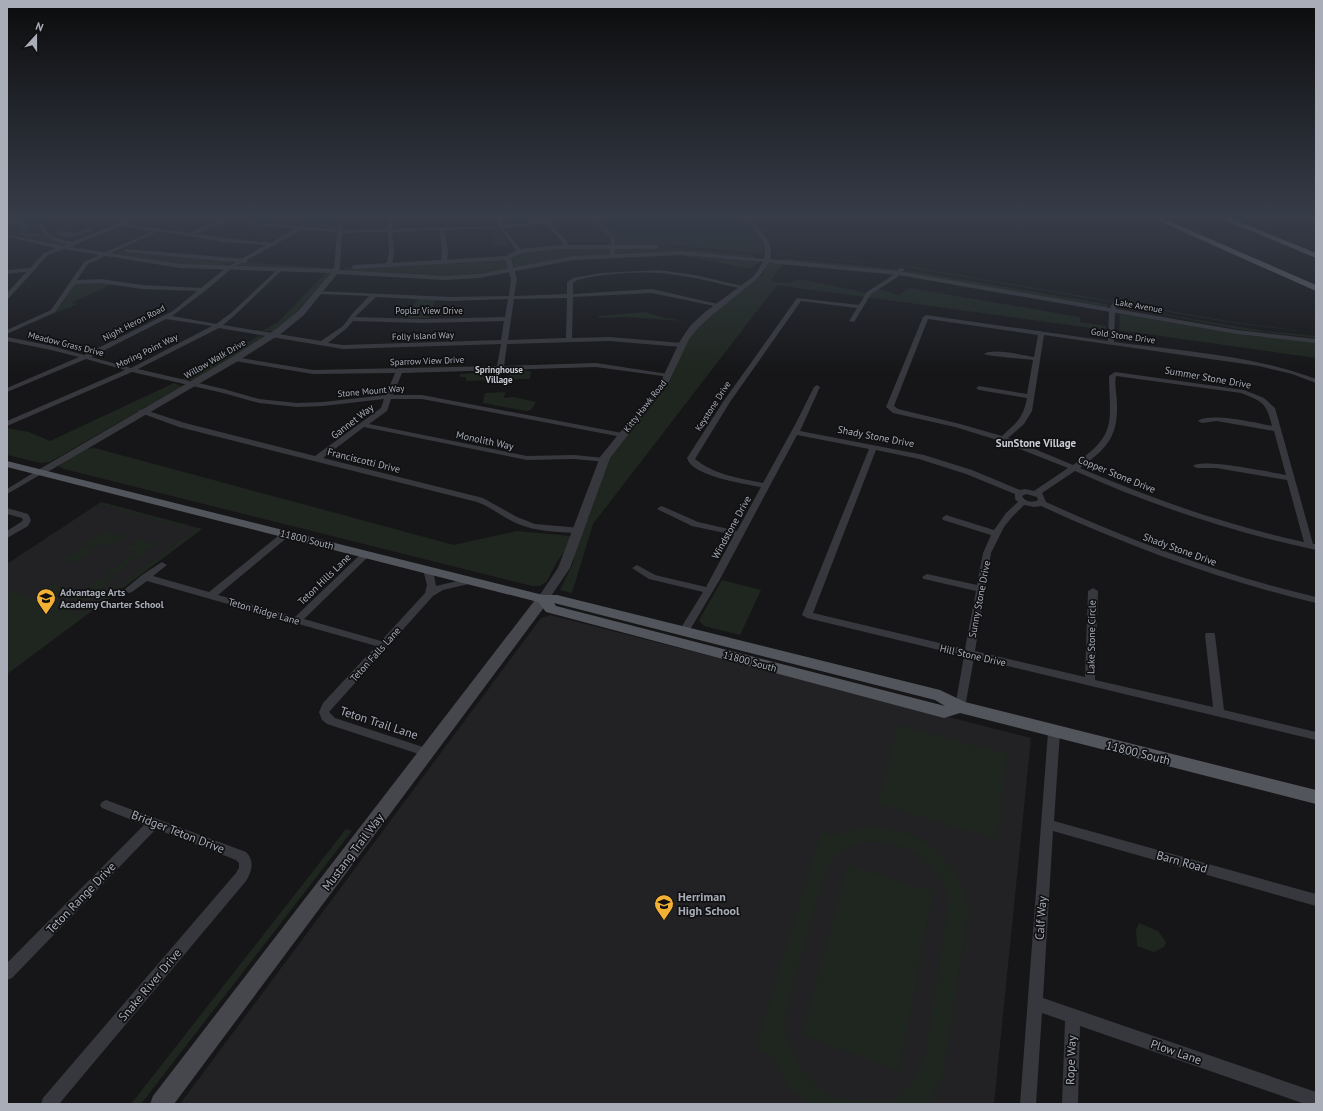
<svg xmlns="http://www.w3.org/2000/svg" width="1323" height="1111" font-family="'PT Sans',sans-serif">
<style>
.built{fill:#222225}
.green{fill:#1e261f;fill-rule:evenodd}
.water{fill:#2c353c}
.lines{fill:none;stroke-linecap:round;stroke-linejoin:round}
.minor{fill:#37383d;fill-rule:evenodd}
.tertiary{fill:#37383d;fill-rule:evenodd}
.secondary{fill:#45474d;fill-rule:evenodd}
.primary{fill:#53555c;fill-rule:evenodd}
.trunk{fill:#5b5e65;fill-rule:evenodd}
.labels{text-anchor:middle;stroke-width:3.5;stroke-linejoin:round;paint-order:stroke}
.far-street-label{font-size:9px;fill:#a8adb8;stroke:#111113}
.far-neighbourhood-label{font-size:9px;font-weight:bold;fill:#c9ccd4;stroke:#111113}
.street-label{font-size:10px;fill:#a8adb8;stroke:#111113}
.poi-label{font-size:10px;font-weight:bold;fill:#a8adb8;stroke:#111113;text-anchor:start}
.neighbourhood-label{font-size:11px;font-weight:bold;fill:#c9ccd4;stroke:#111113}
.near-street-label{font-size:12px;fill:#a8adb8;stroke:#111113}
.near-poi-label{font-size:12px;font-weight:bold;fill:#a8adb8;stroke:#111113;text-anchor:start}
</style>
<rect width="100%" height="100%" fill="#161618"/>
<!-- built -->
<g class="built">
<polygon points="101,502 202,529 7,674 7,564"/>
<polygon points="550,615 1031,738 994,1104 180,1104 541,618"/>
</g>
<!-- green -->
<g class="green">
<path d="M7 218H36C41 237 48 239 66 243L60 246 7 235Z"/>
<polygon points="317,218 341,218 338,228 335,230 296,227"/>
<path d="M595 218H743C752 228 764 238 764 252L759 254 680 246 618 245 615 244 616 239Z"/>
<polygon points="489,228 498,228 511,245 495,246"/>
<polygon points="568,247 611,247 611,255 580,257 515,268 511,258 520,252"/>
<polygon points="616,247 669,247 753,255 755,259 676,252 615,255"/>
<path d="M120 251 232 260 230 262H233C213 275 138 258 112 255Z"/>
<polygon points="779,254 912,267 1234,322 1316,333 1233,323 905,267 778,255"/>
<polygon points="681,255 760,262 750,269"/>
<polygon points="784,258 898,269 896,272 782,261"/>
<polygon points="503,259 505,259 508,269 475,275 453,277 344,271 345,268"/>
<polygon points="244,262 329,268 328,271 236,267"/>
<polygon points="776,263 783,264 770,281 790,283 799,279 872,294 878,289 899,295 910,288 1080,317 1080,322 1106,326 1106,330 777,285 593,524 572,593 560,590 573,563 575,549 585,521 588,519 608,459 668,385 687,340 698,325 754,281 762,275 769,264"/>
<polygon points="906,270 1106,304 1108,305 1107,308 904,273"/>
<polygon points="327,272 332,273 292,316 274,331 262,331 278,322"/>
<polygon points="95,282 113,284 71,303 77,304 30,324 56,310 62,303 74,283"/>
<polygon points="418,299 435,300 429,318 403,318"/>
<polygon points="1138,310 1264,331 1316,336 1316,338 1237,329"/>
<polygon points="645,312 661,317 686,321 627,317 599,318 598,316"/>
<polygon points="1120,314 1251,336 1316,342 1316,358 1119,330"/>
<polygon points="259,336 266,337 193,380 181,380"/>
<polygon points="508,371 531,371 530,379 504,379 510,375"/>
<polygon points="489,372 487,376 491,380 466,381 466,377 460,377 460,374"/>
<polygon points="174,383 182,386 50,462 41,463 7,455 7,428 29,432 50,441"/>
<polygon points="505,392 504,398 514,397 536,402 531,410 526,411 483,403 485,393"/>
<polygon points="95,448 454,545 517,531 571,536 567,548 556,563 547,581 540,586 532,586 64,469 58,466 85,449"/>
<polygon points="104,503 187,525 178,530 180,526 101,505"/>
<polygon points="198,528 202,529 7,674 7,590 75,611 72,614 78,615"/>
<polygon points="105,532 126,536 113,545 106,543 101,547 96,545 92,548 83,545"/>
<polygon points="139,540 156,544 110,577 115,579 113,580 104,578 108,575 105,574 136,552 126,549"/>
<polygon points="81,547 93,550 75,563 62,560"/>
<path d="M100 578 111 581C93 595 90 605 66 597H73Z"/>
<polygon points="722,580 761,590 740,635 704,626 699,620"/>
<polygon points="53,584 72,590 65,597 43,591"/>
<polygon points="898,725 1007,754 997,839 878,804"/>
<path d="M865 827C876 828 889 828 899 831 928 838 953 862 963 890 966 897 967 906 968 914L942 1080 927 1104H808L788 1086 771 1056 756 1047 821 832 834 835ZM867 842C910 841 934 859 949 900L925 1058C918 1075 906 1095 888 1101 882 1103 872 1101 866 1101 856 1101 839 1100 830 1095 807 1081 786 1052 785 1025 784 1019 786 1012 787 1007L825 872C834 854 847 846 867 842Z"/>
<polygon points="346,829 352,831 141,1104 131,1104"/>
<polygon points="848,864 933,892 899,1071 802,1035"/>
<polygon points="1139,923 1158,931 1166,942 1164,947 1154,952 1137,946 1136,930"/>
</g>
<!-- water -->
<path class="water" d="M7 218H25L24 221 29 224 24 227 28 230 23 233 41 235 63 231 76 233 89 228 93 230 77 236 64 238C57 229 43 238 32 236 28 236 23 235 19 234L25 230 18 228 23 224H7Z"/>
<g class="lines">
<!-- minor -->
<g class="minor">
<path d="M37 218H41C46 237 55 238 73 242V244C55 245 40 235 37 218Z"/>
<path d="M209 218 338 230 342 218H346L342 230 387 229 389 218H393L392 229 498 226 497 218H501L503 225 561 218H573L549 222 566 240 569 247 566 249 563 247 562 241 544 223 503 228 522 251 519 253 499 228 444 230 448 250 447 261 444 263 441 261 442 250 439 230 392 232 394 253 392 265 389 267 386 265 389 253 388 232 342 233 340 267 337 269 334 267 337 232 301 230 231 269 205 291 172 316 216 324 231 313 280 267 283 269 282 270 235 315 223 325 321 341 343 326 352 314 369 296 319 294 316 292 317 291 451 297 509 296 511 279 505 258 508 256 511 258 517 279 514 296 567 294V282L573 278 600 273 659 270 695 275 746 287 743 289C721 284 699 278 676 275 644 270 608 273 577 280L573 283V294L652 289 722 305 719 307 652 293 573 297 572 338 609 337 682 343 685 345 682 347 609 341 507 344 504 366 596 363 668 374 671 376 670 377 596 367 402 373 393 395H422L622 433H625V437H622L422 399H391L387 411 369 424 527 456 574 455 604 458H607L608 460 607 462 574 459 527 460 364 427 323 458 483 498 517 517 535 524 581 528 582 530 581 532 578 533C557 532 536 532 516 523 502 517 491 507 477 502L179 427 138 412 139 410H145L185 423 315 456 381 408 384 399 323 406 297 407 259 403 223 393 132 372 7 426V421L125 370 86 359 7 392V388L79 357 51 350 7 341V337L52 346 84 355 173 311 197 291 142 289 101 283 75 284 55 312 7 334V330L51 310 84 262 153 231 120 225H118V223L189 233 220 220ZM226 221 295 229 271 243 223 238 195 234ZM159 231 223 242 266 245 227 267 201 288 142 285 101 279 77 280 88 264ZM376 297 451 301 508 299 505 317 421 319 355 317ZM567 298 566 338 508 340 514 299ZM166 319 212 326 131 368 91 357ZM353 321 421 323 504 321 501 340 343 345 328 343 347 328ZM219 328 343 349 501 344 497 366 313 370 235 357 232 359 235 361 313 374 395 373 386 395 323 402 297 403 259 399 224 389 138 369Z"/>
<polygon points="591,218 595,218 615,238 615,257 610,256 611,238"/>
<polygon points="7,235 60,245 63,247 60,249 7,237"/>
<polygon points="31,268 34,270 33,271 7,274 7,270"/>
<path d="M900 268 905 269 896 278 871 294 854 322 849 321 857 308 801 301 730 402 695 459C715 475 739 478 763 483L796 423 814 387 817 385 820 387 800 431 924 455 972 470 1020 490 1025 489 1034 491 1068 468 994 439 955 427 893 413 886 407 923 317 926 315 1108 341 1109 310 1112 304 1114 303 1117 305 1115 310 1114 342C1182 351 1252 355 1316 379V383L1292 374 1259 366 1044 335 1032 411 1024 424 1008 438 1073 465C1117 435 1110 424 1109 376L1115 372 1244 390 1264 398 1275 408 1313 544H1316V550C1232 532 1153 506 1075 471L1042 493 1046 502C1134 542 1222 575 1316 597V603C1220 580 1130 547 1041 506L1034 507 1024 505 1012 517 1004 527 991 553 975 651 1085 677 1088 591 1093 588 1098 591 1095 680 1213 707 1205 635 1206 633H1214L1215 635 1224 710 1316 732V740L974 658 965 707 964 710 960 711 956 710 955 707 964 656 807 618 802 615 869 449 797 435 719 581 688 633H680L679 631 703 592 649 579 632 568 637 565 655 575 706 587 734 535 692 526 657 509 661 506 664 507 698 522 737 531 761 487C745 484 691 476 687 458L723 402 797 298 859 305 867 292 892 276ZM928 319 1038 335 1034 357C1023 355 992 348 984 354 987 356 1026 359 1033 360L1027 394 979 386 976 388 979 390 1027 398C1023 419 1016 423 1002 436L960 424 898 409 894 406ZM1116 376 1241 393C1263 402 1266 402 1272 426 1257 423 1210 412 1198 421L1202 423 1217 421 1274 431 1286 475C1270 472 1202 458 1193 466L1197 468H1216L1287 480 1304 542C1226 525 1152 499 1080 468 1106 449 1118 438 1117 404 1117 395 1114 384 1116 376ZM876 450 919 459 966 474 1015 494V499L1018 502 1006 513 994 530 946 515 942 518 943 520 991 535 983 553 977 585 927 574 922 577 924 579 976 591 965 649 813 613ZM1026 494 1037 497 1038 500C1033 503 1025 502 1022 496Z"/>
<polygon points="38,470 44,470 45,472 7,494 7,489"/>
<polygon points="7,508 28,514 31,520 28,526 7,538 7,531 21,522 23,520 22,518 7,514"/>
<polygon points="286,531 289,532 290,534 289,536 218,595 295,617 363,552 369,552 370,554 369,556 304,619 381,641 425,593 427,585 423,570 425,568 428,567 433,570 436,586 470,578 475,581 473,583 443,590 433,596 329,712 335,718 432,750 434,753 432,756 428,757 327,724 322,720 319,712 323,703 376,646 147,581 132,592 129,593 124,590 142,575 162,562 167,565 153,576 209,592 283,532"/>
<polygon points="1054,728 1058,729 1060,732 1054,821 1316,894 1316,906 1053,831 1043,998 1316,1092 1316,1104 1305,1104 1080,1026 1078,1104 1062,1104 1065,1021 1042,1013 1036,1104 1020,1104 1048,732 1050,729"/>
<path d="M106 800 246 852C255 861 252 871 246 881L59 1104H41L43 1098 236 873 239 868V863L236 860 156 829 12 978 7 980V963L144 825 102 808 100 805 102 802Z"/>
</g>
<!-- tertiary -->
<g class="tertiary">
<path d="M132 218H140L70 247 180 264 332 269 337 265 340 267 339 270 445 276 479 274 574 256 682 251 764 259C769 241 754 231 744 218H750C760 230 775 242 770 259L898 271 1237 330 1316 339V343L1237 334 898 275 769 263 758 278 711 316 696 330 688 341 668 384 610 458 570 568 547 602 543 603 537 599 558 568 600 457 660 383 680 341 690 326 705 312 754 276 763 262 682 255 574 260 479 278 445 280 337 274 304 315 282 333 238 361 44 474H38L36 472 38 470 232 357 276 329 298 311 331 273 180 268 63 249 48 255 9 298 7 299V293L44 253Z"/>
<polygon points="561,245 656,245 659,247 656,249 561,249 521,253 508,260 354,269 351,267 354,265 506,256 519,249"/>
<polygon points="126,249 245,259 248,261 245,263 124,252 123,251"/>
</g>
<!-- secondary -->
<polygon class="secondary" points="543,595 548,596 549,599 548,602 174,1104 150,1104 153,1096 538,596"/>
<!-- primary -->
<path class="primary" d="M7 461 543 595H557L940 690 965 702 1316 790V804L960 713 944 718 546 612 538 602 7 467ZM554 603 935 700 945 706 556 606Z"/>
<!-- trunk -->
<g class="trunk">
<polygon points="1152,218 1162,218 1316,285 1316,291"/>
<polygon points="1220,218 1230,218 1316,253 1316,258"/>
</g>
</g>
<!-- sky -->
<linearGradient id="sky" x2="0" y2="1"><stop stop-color="#0c0c0d"/><stop offset="0.58" stop-color="#363c48"/><stop offset="1" stop-color="#363c48" stop-opacity="0"/></linearGradient>
<rect width="1323" height="373" fill="url(#sky)"/>
<!-- icons -->
<defs>
<g id="school-pin" transform="scale(1)"><path d="M0 17L-7.5 6A9.5 9.5 0 1 1 7.5 6Z" fill="#f2b134" stroke="#111113"/><path d="M0-5L7-2L0 1L-7-2ZM-4 1L0 2.5L4 1V4Q0 6-4 4Z" fill="#111"/></g>
</defs>
<g fill-rule="evenodd">
<use href="#school-pin" x="46" y="598"/>
<use href="#school-pin" x="664" y="904"/>
</g>
<g class="labels">
<!-- far-street labels -->
<g class="far-street-label">
<text transform="translate(1139 306) rotate(10)" y="3">Lake Avenue</text>
<text x="429" y="314">Poplar View Drive</text>
<text transform="translate(134 323) rotate(-27)" y="3">Night Heron Road</text>
<text transform="translate(423 336) rotate(-2)" y="3">Folly Island Way</text>
<text transform="translate(1123 336) rotate(8)" y="3">Gold Stone Drive</text>
<text transform="translate(66 344) rotate(14)" y="3">Meadow Grass Drive</text>
<text transform="translate(147 351) rotate(-26)" y="3">Moring Point Way</text>
<text transform="translate(215 359) rotate(-30)" y="3">Willow Walk Drive</text>
<text transform="translate(427 361) rotate(-2)" y="3">Sparrow View Drive</text>
<text transform="translate(371 391) rotate(-5)" y="3">Stone Mount Way</text>
<text transform="translate(645 406) rotate(-52)" y="3">Kitty Hawk Road</text>
<text transform="translate(713 406) rotate(-57)" y="3">Keystone Drive</text>
</g>
<!-- far-neighbourhood labels -->
<g class="far-neighbourhood-label">
<text x="499" y="373">Springhouse<tspan x="499" dy="10">Village</tspan></text>
</g>
<!-- street labels -->
<g class="street-label">
<text transform="translate(1208 377) rotate(10)" y="4">Summer Stone Drive</text>
<text transform="translate(352 421) rotate(-37)" y="4">Gannet Way</text>
<text transform="translate(876 436) rotate(11)" y="4">Shady Stone Drive</text>
<text transform="translate(485 440) rotate(12)" y="4">Monolith Way</text>
<text transform="translate(364 460) rotate(14)" y="4">Franciscotti Drive</text>
<text transform="translate(1117 474) rotate(22)" y="4">Copper Stone Drive</text>
<text transform="translate(731 527) rotate(-61)" y="4">Windstone Drive</text>
<text transform="translate(307 539) rotate(14)" y="4">11800 South</text>
<text transform="translate(1180 549) rotate(20)" y="4">Shady Stone Drive</text>
<text transform="translate(324 579) rotate(-44)" y="4">Teton Hills Lane</text>
<text transform="translate(979 599) rotate(-79)" y="4">Sunny Stone Drive</text>
<text transform="translate(264 611) rotate(16)" y="4">Teton Ridge Lane</text>
<text transform="translate(1091 637) rotate(-89)" y="4">Lake Stone Circle</text>
<text transform="translate(375 654) rotate(-48)" y="4">Teton Falls Lane</text>
<text transform="translate(973 655) rotate(13)" y="4">Hill Stone Drive</text>
<text transform="translate(750 661) rotate(15)" y="4">11800 South</text>
</g>
<!-- poi labels -->
<g class="poi-label">
<text x="60" y="596">Advantage Arts<tspan x="60" dy="12">Academy Charter School</tspan></text>
</g>
<!-- neighbourhood labels -->
<g class="neighbourhood-label">
<text x="1036" y="447">SunStone Village</text>
</g>
<!-- near-street labels -->
<g class="near-street-label">
<text transform="translate(379 723) rotate(18)" y="4">Teton Trail Lane</text>
<text transform="translate(1138 753) rotate(14)" y="4">11800 South</text>
<text transform="translate(178 832) rotate(21)" y="4">Bridger Teton Drive</text>
<text transform="translate(353 852) rotate(-53)" y="4">Mustang Trail Way</text>
<text transform="translate(1182 862) rotate(16)" y="4">Barn Road</text>
<text transform="translate(81 898) rotate(-46)" y="4">Teton Range Drive</text>
<text transform="translate(1041 918) rotate(-86)" y="4">Calf Way</text>
<text transform="translate(150 985) rotate(-50)" y="4">Snake River Drive</text>
<text transform="translate(1176 1052) rotate(19)" y="4">Plow Lane</text>
<text transform="translate(1071 1060) rotate(-88)" y="4">Rope Way</text>
</g>
<!-- near-poi labels -->
<g class="near-poi-label">
<text x="678" y="901">Herriman<tspan x="678" dy="14">High School</tspan></text>
</g>
</g>
<!-- border -->
<rect width="1323" height="1111" fill="none" stroke="#a8adb8" stroke-width="16"/>
<!-- north arrow -->
<g transform="translate(36 36) rotate(21)" stroke="#111113" stroke-width="3" paint-order="stroke">
<path d="M0-3L7 15L0 10L-7 15Z" fill="#a8adb8"/>
<text y="-6" font-size="11" font-weight="bold" text-anchor="middle" fill="#a8adb8">N</text>
</g>
</svg>
